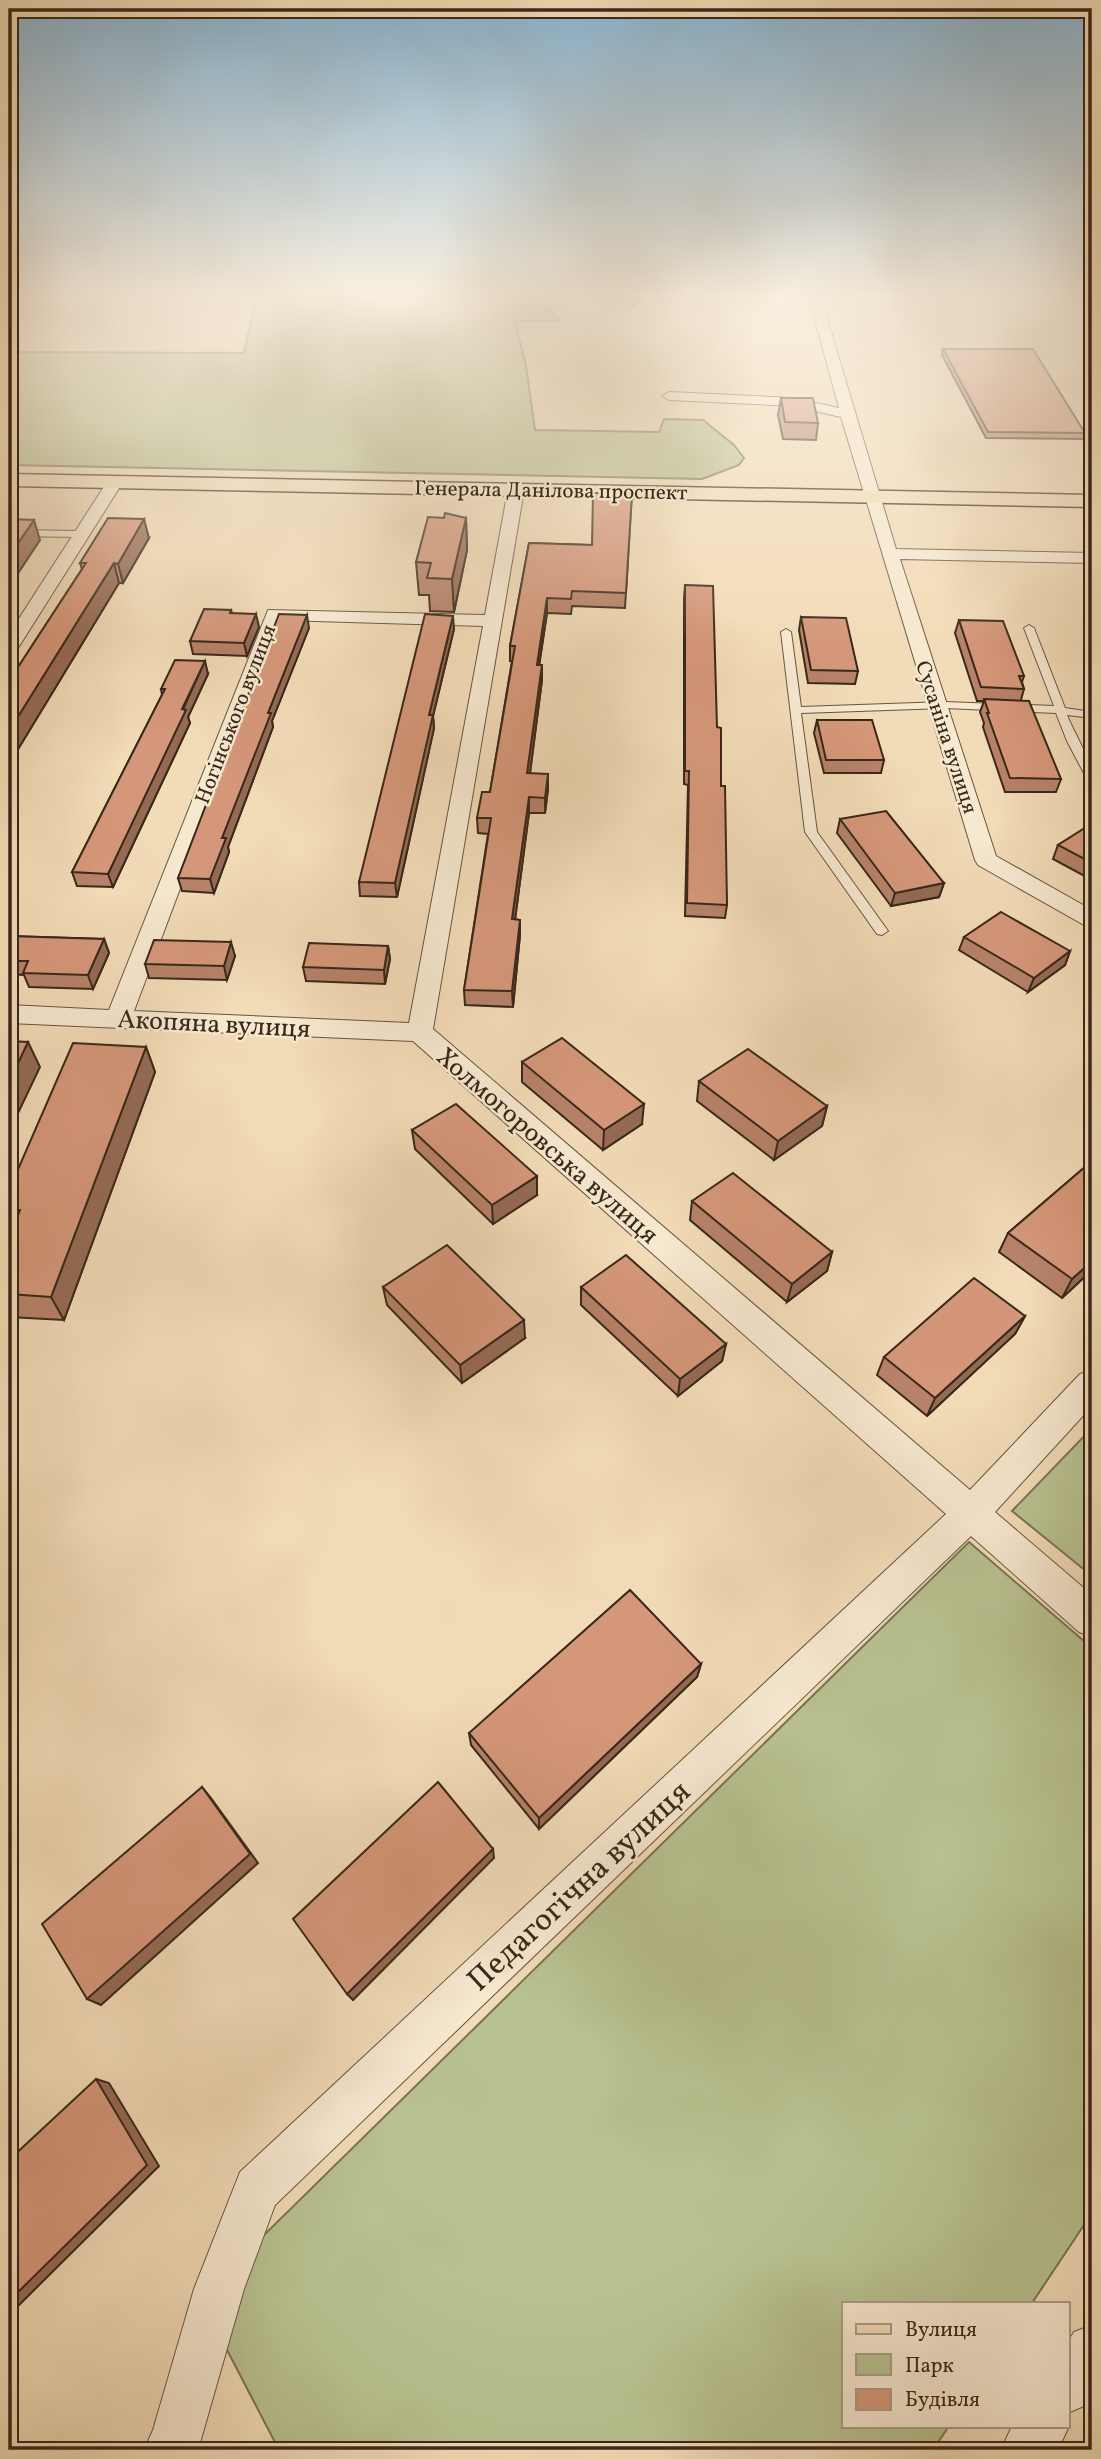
<svg xmlns="http://www.w3.org/2000/svg" width="1101" height="2459" font-family="Vollkorn,serif">
<style>
.green{fill:#b8c190;stroke:#787454;stroke-width:2}
.lines{fill:none;stroke-linecap:round;stroke-linejoin:round}
.lane-casing{stroke:#675540;stroke-width:2}
.street-casing{stroke:#675540;stroke-width:2}
.primary-casing{stroke:#392819;stroke-width:3}
.lane{fill:#f7e8d0;fill-rule:evenodd}
.street{fill:#f7e8d0;fill-rule:evenodd}
.primary{fill:#f2dbb7;fill-rule:evenodd}
.wall{fill:#b78269;stroke:#392819;stroke-width:2}
.shaded-wall{fill:#956a55;stroke:#392819;stroke-width:2}
.building{fill:#d5977a;stroke:#392819;stroke-width:2}
.labels{text-anchor:middle;stroke-width:5;stroke-linejoin:round;paint-order:stroke}
.far-street-label{font-size:21px;fill:#392819;stroke:#f7e8d0}
.street-label{font-size:26px;fill:#392819;stroke:#f7e8d0}
.near-street-label{font-size:32px;fill:#392819;stroke:#f7e8d0}
</style>
<rect width="100%" height="100%" fill="#f2dbb7"/>
<filter id="stains"><feTurbulence type="fractalNoise" baseFrequency=".00286" numOctaves="4"/><feColorMatrix values="0 0 0 0 .2 0 0 0 0 .09 0 0 0 0 .02 0 0 0 .5 -.17"/></filter>
<radialGradient id="worn" r=".72"><stop offset=".6" stop-color="#630" stop-opacity="0"/><stop offset="1" stop-color="#630" stop-opacity=".3"/></radialGradient>
<!-- green -->
<g class="green">
<polygon points="256,298 539,298 560,321 515,321 526,366 535,430 659,432 664,419 703,420 734,445 744,458 739,465 702,479 9,465 9,352 244,353"/>
<polygon points="1092,1428 1092,1576 1012,1511"/>
<polygon points="969,1542 1092,1648 1092,2213 1032,2303 844,2303 844,2426 949,2426 933,2450 279,2450 200,2298"/>
</g>
<g class="lines">
<!-- lane casing -->
<g class="lane-casing">
<g id="lane">
<polygon points="9,530 82,531 86,534 82,537 9,536"/>
<path d="M1029 625 1034 628 1065 708 1092 712V718L1067 715C1075 735 1092 760 1092 780L1086 777 1067 741 1056 713 945 708 801 713 817 832 888 931 882 935 877 934 805 832 781 632 786 629 791 632 801 707 945 702 1054 706 1024 628Z"/>
</g>
</g>
<!-- street casing -->
<g class="street-casing">
<g id="street">
<polygon points="809,298 821,298 896,549 1092,553 1092,563 900,559 996,856 1092,910 1092,928 1084,925 978,865 975,860 841,417 793,406 669,400 662,396 669,392 793,398 839,408"/>
<polygon points="115,477 123,482 18,648 9,654 9,634 107,482"/>
<path d="M516 485 524 490 433 1029 970 1490 1080 1374 1092 1370V1406L995 1512 1092 1595V1637L1079 1632 971 1536 275 2205 244 2289 198 2450H144L153 2430 194 2289 240 2172 946 1514 413 1041 9 1023V1005L109 1010 268 610 485 615 508 490ZM281 620 483 626 409 1023 134 1011Z"/>
<polygon points="1092,2325 1092,2396 1086,2405 1068,2413 1068,2342 1074,2332"/>
<polygon points="1068,2423 1069,2426 1058,2450 1001,2450 1012,2426 1068,2426"/>
</g>
</g>
<!-- primary casing -->
<g class="primary-casing">
<polygon id="primary" points="9,474 1092,495 1092,507 9,486"/>
</g>
<!-- lane -->
<use href="#lane" class="lane"/>
<!-- street -->
<use href="#street" class="street"/>
<!-- primary -->
<use href="#primary" class="primary"/>
</g>
<!-- wall -->
<g class="wall">
<polygon points="943,349 1085,433 1083,439 986,438 942,355"/>
<polygon points="781,398 818,423 816,440 783,439 778,415"/>
<polygon points="632,493 625,608 572,606 571,614 547,613 539,665 542,680 530,773 548,789 545,813 529,813 515,919 520,920 520,935 513,1007 465,1005 464,990 488,834 478,833 477,818 490,792 512,661 510,661 510,646 529,543 592,545"/>
<polygon points="466,518 467,550 454,612 430,611 429,595 419,595 416,562"/>
<polygon points="149,538 123,583 119,583 9,764 9,681 82,569 80,563"/>
<polygon points="685,585 717,727 727,905 725,918 685,916 688,785 684,784 684,598"/>
<polygon points="231,610 232,613 259,627 247,656 193,654 190,641"/>
<polygon points="801,617 858,671 855,684 808,683 799,630"/>
<polygon points="959,620 1024,676 1022,682 1024,689 1021,700 1061,779 1056,792 1005,792 983,727 984,723 980,712 984,701 977,701 955,633"/>
<polygon points="309,628 272,721 273,727 228,847 229,852 214,893 182,891 178,878"/>
<polygon points="454,629 433,716 434,728 397,897 360,896 359,882"/>
<polygon points="208,674 188,717 190,723 113,887 77,886 72,872 162,695 161,689"/>
<polygon points="817,720 884,760 881,773 824,773 814,733"/>
<polygon points="840,819 944,883 939,897 891,906 837,833"/>
<polygon points="1092,828 1092,880 1053,859 1058,845"/>
<polygon points="9,936 104,939 109,953 93,989 29,987 24,975 9,974"/>
<polygon points="964,937 1070,951 1065,965 1028,992 959,950"/>
<polygon points="388,946 390,959 385,984 306,981 303,967"/>
<polygon points="235,956 227,980 149,978 145,964"/>
<polygon points="146,1047 155,1072 64,1320 9,1317 9,1237 12,1229 9,1223 9,1190"/>
<polygon points="522,1062 642,1124 603,1150 522,1082"/>
<polygon points="699,1081 827,1106 822,1126 774,1160 697,1101"/>
<polygon points="412,1130 537,1195 493,1224 415,1149"/>
<polygon points="1092,1161 1092,1270 1062,1298 999,1252 1008,1233"/>
<polygon points="692,1201 832,1252 827,1271 787,1302 690,1220"/>
<polygon points="383,1287 525,1338 462,1383 387,1305"/>
<polygon points="581,1287 726,1344 722,1361 678,1396 581,1305"/>
<polygon points="1025,1316 1015,1334 927,1416 877,1375 884,1357"/>
<polygon points="701,1664 697,1677 539,1829 471,1745 469,1733"/>
</g>
<!-- shaded-wall -->
<g class="shaded-wall">
<polygon points="633,298 644,298 632,307"/>
<polygon points="466,518 467,550 454,612 452,579"/>
<polygon points="144,519 149,538 123,583 118,564"/>
<polygon points="34,520 40,540 9,587 9,556"/>
<polygon points="114,563 119,583 9,764 9,731"/>
<polygon points="547,598 547,613 537,680 537,665"/>
<polygon points="256,614 259,627 247,656 244,643"/>
<polygon points="307,615 309,628 272,721 273,727 228,847 229,852 214,893 210,879 222,838 268,713"/>
<polygon points="453,616 454,629 433,716 434,728 397,897 395,883 429,715"/>
<polygon points="205,661 208,674 188,717 190,723 113,887 108,874"/>
<polygon points="542,665 542,680 528,788 527,773"/>
<polygon points="548,774 548,789 545,813 545,798"/>
<polygon points="529,797 529,813 513,935 512,919"/>
<polygon points="944,883 939,897 891,906 895,893"/>
<polygon points="520,920 520,935 513,1007 512,991"/>
<polygon points="104,939 109,953 93,989 88,975"/>
<polygon points="231,942 235,956 227,980 224,966"/>
<polygon points="388,946 390,959 385,984 384,970"/>
<polygon points="1070,951 1065,965 1028,992 1034,978"/>
<polygon points="28,1042 40,1067 9,1132 9,1082"/>
<polygon points="146,1047 155,1072 64,1320 51,1297"/>
<polygon points="644,1104 642,1124 603,1150 604,1130"/>
<polygon points="827,1106 822,1126 774,1160 778,1141"/>
<polygon points="537,1176 537,1195 493,1224 492,1205"/>
<polygon points="832,1252 827,1271 787,1302 792,1284"/>
<polygon points="1092,1261 1092,1270 1062,1298 1072,1279"/>
<polygon points="1025,1316 1015,1334 927,1416 935,1398"/>
<polygon points="524,1320 525,1338 462,1383 460,1365"/>
<polygon points="726,1344 722,1361 678,1396 680,1379"/>
<polygon points="701,1664 697,1677 539,1829 539,1818"/>
<polygon points="202,1787 211,1798 258,1863 101,2005 87,1999"/>
<polygon points="493,1849 494,1858 353,2000 347,1994"/>
<polygon points="96,2079 109,2083 159,2166 9,2315 9,2301"/>
</g>
<!-- building -->
<g class="building">
<polygon points="943,349 1033,349 1085,433 988,432"/>
<polygon points="781,398 813,398 818,423 785,422"/>
<polygon points="593,493 632,493 626,593 572,591 571,599 547,598 537,665 542,665 527,773 548,774 545,798 529,797 512,919 520,920 512,991 464,990 491,818 477,818 482,792 490,792 515,646 510,646 529,543 592,545"/>
<polygon points="445,513 466,518 452,579 427,578 431,563 416,562 428,517 444,518"/>
<polygon points="108,518 144,519 118,564 114,563 9,731 9,681 86,563 80,563"/>
<polygon points="9,519 34,520 9,556"/>
<polygon points="685,585 713,586 717,727 721,728 721,786 725,786 727,905 687,903 689,771 685,771"/>
<polygon points="204,609 231,610 230,613 256,614 244,643 190,641"/>
<polygon points="279,614 307,615 268,713 271,713 222,838 226,838 210,879 178,878"/>
<polygon points="425,614 453,616 429,715 433,715 395,883 359,882"/>
<polygon points="801,617 846,618 858,671 811,670"/>
<polygon points="959,620 1003,621 1024,676 1019,676 1024,689 981,687"/>
<polygon points="175,660 205,661 182,709 186,710 108,874 72,872 165,689 161,689"/>
<polygon points="984,699 1029,701 1061,779 1010,778 987,713 989,713"/>
<polygon points="817,720 872,720 884,760 826,760"/>
<polygon points="886,811 944,883 895,893 840,819"/>
<polygon points="1088,826 1092,828 1092,863 1058,845"/>
<polygon points="1001,912 1070,951 1034,978 964,937"/>
<polygon points="9,936 104,939 88,975 23,973 28,961 9,961"/>
<polygon points="154,940 231,942 224,966 145,964"/>
<polygon points="309,943 388,946 384,970 303,967"/>
<polygon points="562,1038 644,1104 604,1130 522,1062"/>
<polygon points="9,1041 28,1042 9,1082"/>
<polygon points="73,1043 146,1047 51,1297 9,1294 9,1237 20,1210 9,1209 9,1190"/>
<polygon points="748,1049 827,1106 778,1141 699,1081"/>
<polygon points="456,1104 537,1176 492,1205 412,1130"/>
<polygon points="1092,1161 1092,1261 1072,1279 1008,1233"/>
<polygon points="733,1173 832,1252 792,1284 692,1201"/>
<polygon points="447,1245 524,1320 460,1365 383,1287"/>
<polygon points="626,1255 726,1344 680,1379 581,1287"/>
<polygon points="974,1278 1025,1316 935,1398 884,1357"/>
<polygon points="630,1590 701,1664 539,1818 469,1733"/>
<polygon points="438,1782 493,1849 347,1994 293,1919"/>
<polygon points="202,1787 250,1854 87,1999 42,1924"/>
<polygon points="96,2079 147,2165 9,2301 9,2160"/>
</g>
<!-- sky -->
<linearGradient id="sky" x2="0" y2="1"><stop stop-color="#8ab6d4"/><stop offset="0.46" stop-color="#f9efdf"/><stop offset="1" stop-color="#f9efdf" stop-opacity="0"/></linearGradient>
<rect width="1101" height="642" fill="url(#sky)"/>
<g class="labels">
<!-- far-street labels -->
<g class="far-street-label">
<text transform="translate(551 490) rotate(1)" y="7">Генерала Данілова проспект</text>
<text transform="translate(235 714) rotate(-69)" y="7">Ногінського вулиця</text>
<text transform="translate(947 737) rotate(72)" y="7">Сусаніна вулиця</text>
</g>
<!-- street labels -->
<g class="street-label">
<text transform="translate(214 1023) rotate(3)" y="9">Акопяна вулиця</text>
<text transform="translate(548 1145) rotate(41)" y="9">Холмогоровська вулиця</text>
</g>
<!-- near-street labels -->
<g class="near-street-label">
<text transform="translate(578 1885) rotate(-43)" y="11">Педагогічна вулиця</text>
</g>
</g>
<!-- margin -->
<rect width="1101" height="2459" fill="none" stroke="#f2dbb7" stroke-width="35"/>
<rect x="10" y="10" width="1080" height="2438" fill="none" stroke="#392819" stroke-width="3.5"/>
<rect x="18" y="18" width="1066" height="2424" fill="none" stroke="#392819" stroke-width="2"/>
<!-- legend -->
<rect x="842" y="2302" width="228" height="126" fill="#f7e8d0" stroke="#ab9b87" stroke-width="2"/>
<rect x="856" y="2324" width="35" height="10" fill="#f2dbb7" stroke="#ab9b87" stroke-width="2"/>
<text x="905" y="2336" font-size="21" fill="#392819">Вулиця</text>
<rect x="856" y="2354" width="35" height="21" fill="#b8c190" stroke="#ab9b87" stroke-width="2"/>
<text x="905" y="2372" font-size="21" fill="#392819">Парк</text>
<rect x="856" y="2389" width="35" height="21" fill="#d5977a" stroke="#ab9b87" stroke-width="2"/>
<text x="905" y="2406" font-size="21" fill="#392819">Будівля</text>
<rect width="100%" height="100%" filter="url(#stains)"/>
<rect width="100%" height="100%" fill="url(#worn)"/>
</svg>
